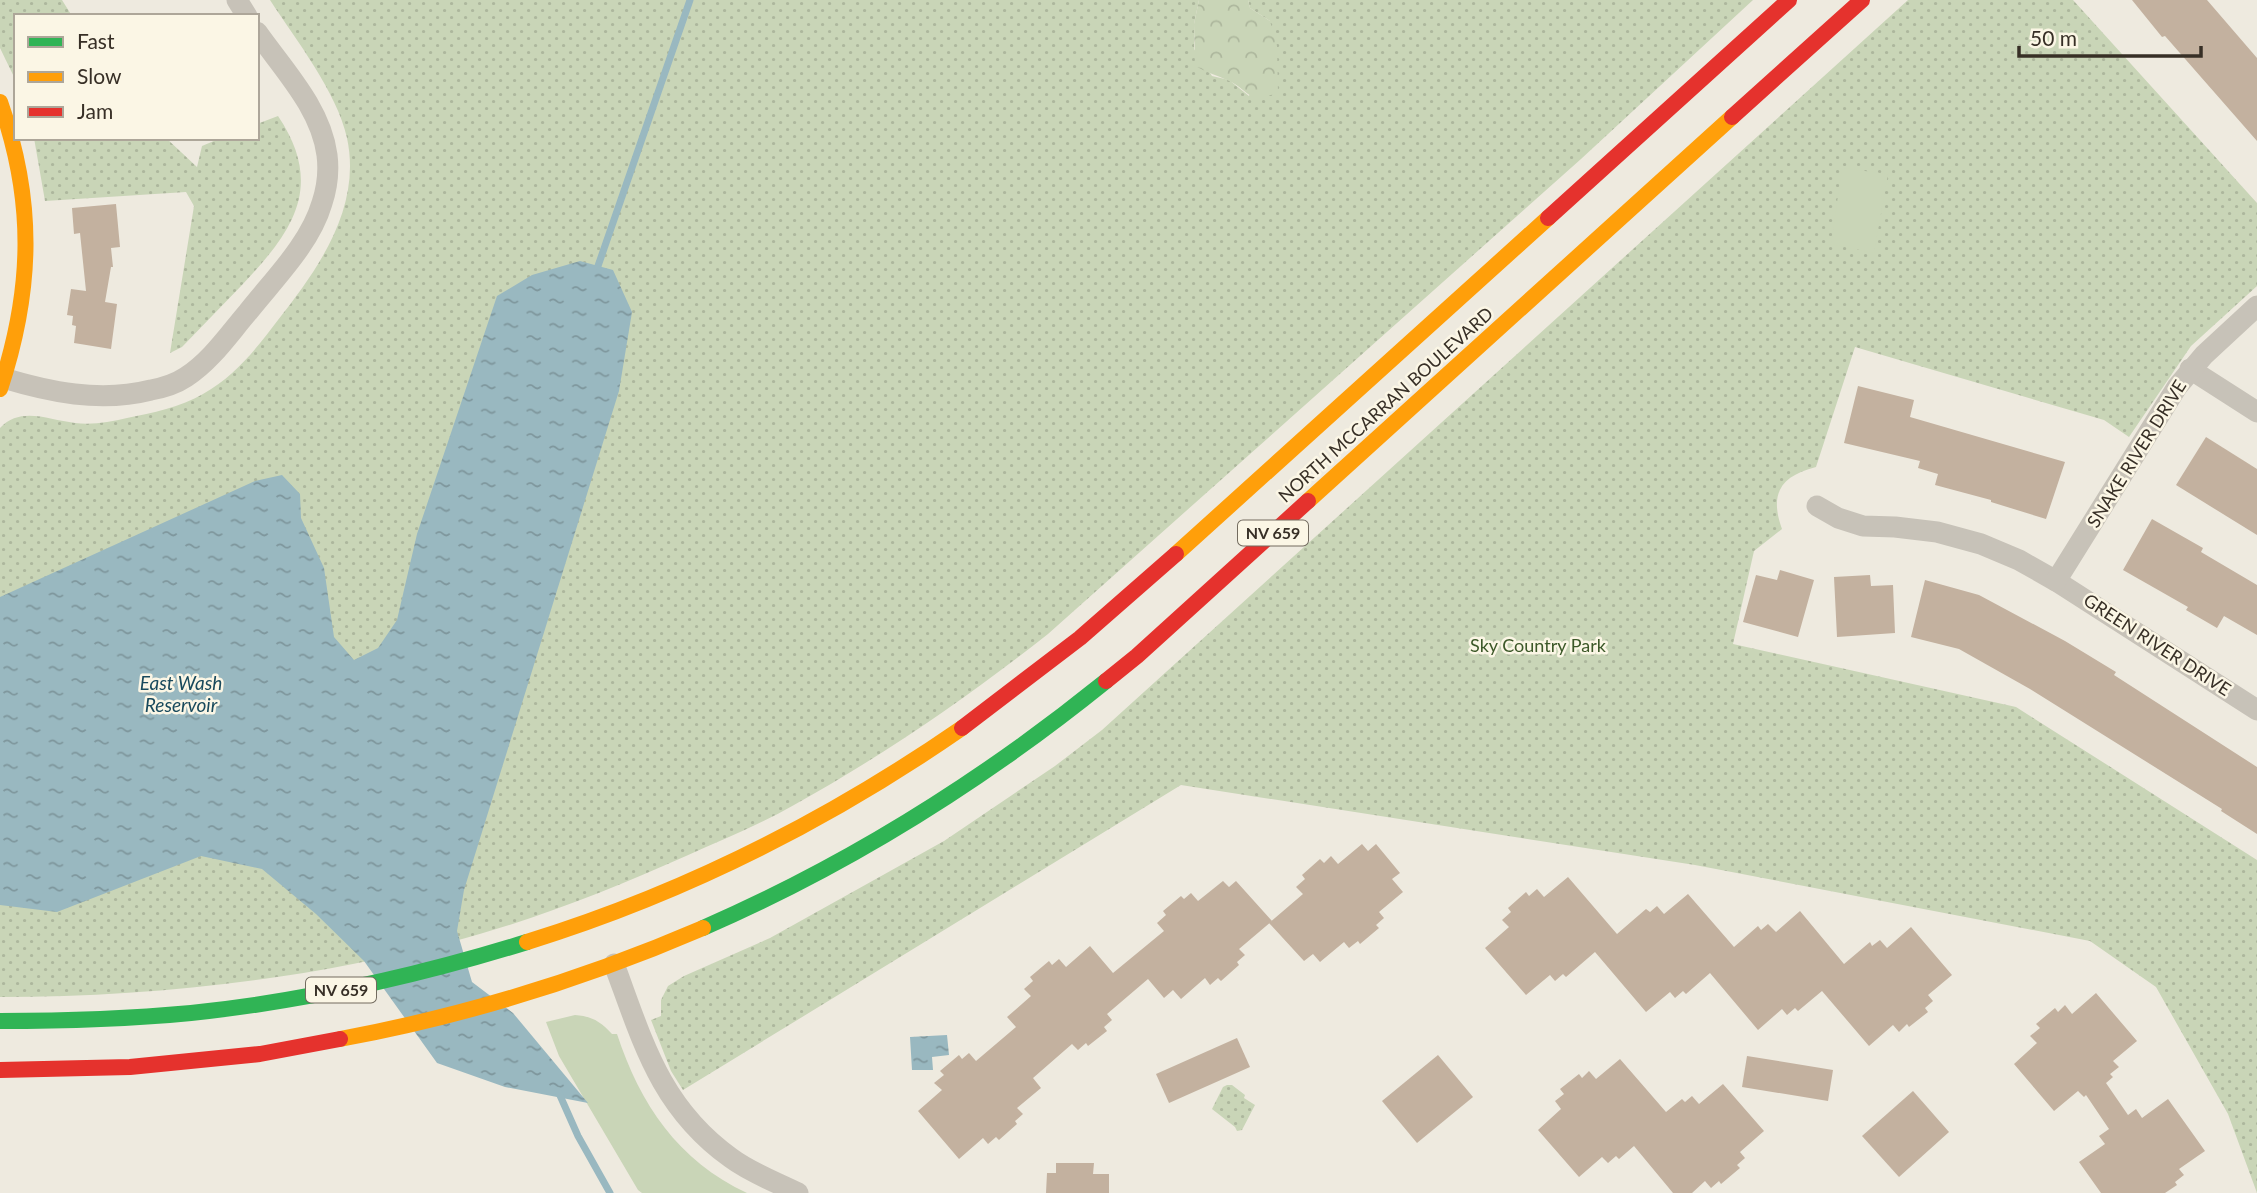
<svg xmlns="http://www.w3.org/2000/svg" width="2257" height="1193" font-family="Lato,sans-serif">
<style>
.grass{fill:url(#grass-dots)}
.forest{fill:url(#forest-crowns)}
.garden{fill:#c9d5b7}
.water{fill:url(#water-ripples)}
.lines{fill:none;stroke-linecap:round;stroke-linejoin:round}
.stream{stroke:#99b8c0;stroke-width:7}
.building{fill:#c3b19f}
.street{stroke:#c7c2b8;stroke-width:21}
.fast{stroke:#30b455;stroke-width:16}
.slow{stroke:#ff9f0a;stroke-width:16}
.jam{stroke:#e5322d;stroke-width:16}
.labels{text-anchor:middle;stroke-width:5;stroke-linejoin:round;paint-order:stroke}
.shield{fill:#fbf6e5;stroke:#726b5f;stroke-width:2}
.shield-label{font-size:16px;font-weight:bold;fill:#372f26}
.street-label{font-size:18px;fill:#372f26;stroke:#fbf6e5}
.park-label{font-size:18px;fill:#3c5828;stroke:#fbf6e5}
.water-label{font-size:19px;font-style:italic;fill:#18495c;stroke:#fbf6e5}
</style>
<defs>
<pattern id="grass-dots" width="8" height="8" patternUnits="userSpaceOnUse" patternTransform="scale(1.75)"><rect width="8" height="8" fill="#c9d5b7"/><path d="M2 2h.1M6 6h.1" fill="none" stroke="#adb79d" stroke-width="1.8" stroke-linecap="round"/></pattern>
<pattern id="forest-crowns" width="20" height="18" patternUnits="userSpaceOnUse" patternTransform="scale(1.75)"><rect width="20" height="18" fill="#c9d5b7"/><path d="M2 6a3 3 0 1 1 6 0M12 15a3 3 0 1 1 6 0" fill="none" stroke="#adb79d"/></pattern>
<pattern id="water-ripples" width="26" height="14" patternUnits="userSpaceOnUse" patternTransform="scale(1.75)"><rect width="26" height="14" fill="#99b8c0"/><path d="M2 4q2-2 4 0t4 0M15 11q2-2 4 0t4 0" fill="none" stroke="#7e969c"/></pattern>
</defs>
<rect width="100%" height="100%" fill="#eeeadf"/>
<!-- grass -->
<g class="grass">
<polygon points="0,0 62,0 72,16 16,16 16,81 0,48"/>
<path d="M270 0H1199L1194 24V49L1212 76 1229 80 1249 96 1270 21 1250 8 1248 0H1753L1581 159 1048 634C968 697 884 755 794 805 759 825 722 840 686 856 610 890 531 921 451 942 303 980 152 997 0 997V428C21 406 48 420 75 423 93 425 110 422 127 418 152 413 181 407 203 394 235 376 256 349 278 320 318 269 362 208 347 138 337 92 296 40 270 0Z"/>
<path d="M1908 0H2073L2257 203V286L2191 346 2129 437 2104 420 1855 347 1816 467C1781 476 1769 493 1782 529L1754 551 1733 644 2016 707 2257 860V1193L2228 1114 2156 987 2090 941 1695 865 1181 785 683 1090 671 1071 651 1020 661 1016V1000L668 986 684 976 770 938 944 841 1055 766 1102 730Z"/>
<path d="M278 116C325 186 293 231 242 285 222 306 202 326 182 347L170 353 194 206 186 192 45 201 34 138H166L197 167 202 146 221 138H257V124Z"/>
<polygon points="1227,1085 1232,1085 1245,1095 1244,1098 1255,1105 1242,1130 1237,1131 1235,1127 1212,1109 1223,1087"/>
</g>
<!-- forest -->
<path class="forest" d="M1199 0H1248L1250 8 1270 21 1277 46 1278 93C1244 104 1252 91 1227 80 1216 75 1206 72 1195 66L1194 24Z"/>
<!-- garden -->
<g class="garden">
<polygon points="1842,168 1888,174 1874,253 1831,244"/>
<path d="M575 1015C592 1016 601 1022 612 1034H617C640 1104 678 1161 747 1193H642L638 1190 559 1056 546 1022Z"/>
</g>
<!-- water -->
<g class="water">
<polygon points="580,261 613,270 632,312 619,391 464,890 457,931 472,982 513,1013 588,1103 505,1087 437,1063 364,961 316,914 262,869 201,856 57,912 0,905 0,597 255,481 282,475 300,494 301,518 324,568 334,637 354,660 378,648 397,620 417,534 497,296 532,275"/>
<polygon points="947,1035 949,1055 932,1057 933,1070 912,1070 910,1037"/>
</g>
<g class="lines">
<!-- stream -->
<g class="stream">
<polyline points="598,266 690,0"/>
<polyline points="558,1091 578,1136 610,1193"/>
</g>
</g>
<!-- building -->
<g class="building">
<polygon points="2132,0 2207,0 2257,58 2257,141 2165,36 2162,37"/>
<polygon points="116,204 120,247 111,248 113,267 111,267 105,302 117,304 111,349 74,343 76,326 72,325 73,316 67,315 71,289 86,291 80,233 74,234 72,208"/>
<polygon points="1858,386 1914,400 1910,417 2065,462 2046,519 1991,502 1991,500 1935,485 1938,474 1918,468 1920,461 1844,443"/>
<polygon points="2206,437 2257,469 2257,535 2176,485"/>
<polygon points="2152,519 2203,548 2201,552 2257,585 2257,635 2224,616 2217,628 2186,610 2188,607 2123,570"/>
<polygon points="1780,570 1814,580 1798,637 1743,622 1756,575 1777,580"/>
<polygon points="1870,575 1871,586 1893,585 1895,633 1837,637 1834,577"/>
<polygon points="1925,580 1979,595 2065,641 2116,672 2114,675 2257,767 2257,834 2221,811 2222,809 2030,689 1959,649 1911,637"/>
<polygon points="1362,844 1368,851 1376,844 1400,873 1392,879 1403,892 1379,912 1384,918 1376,925 1379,928 1360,944 1358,941 1349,948 1344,942 1320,962 1313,954 1304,961 1269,923 1303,894 1296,887 1305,879 1302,875 1320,859 1324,863 1331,856 1338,864"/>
<polygon points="1568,877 1617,934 1646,909 1650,912 1657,906 1664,914 1688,894 1734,947 1758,926 1761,930 1768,924 1776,932 1800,911 1844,964 1870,942 1872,946 1880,940 1887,948 1911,927 1952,975 1928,995 1933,1001 1925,1008 1928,1012 1909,1027 1907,1024 1899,1032 1893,1025 1869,1046 1822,991 1798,1011 1795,1008 1787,1015 1782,1009 1758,1030 1710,973 1686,994 1683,991 1675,998 1670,992 1646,1012 1595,952 1566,977 1563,974 1555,981 1550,975 1526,995 1485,948 1509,927 1502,920 1511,912 1508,908 1526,892 1529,896 1537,889 1544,897"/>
<polygon points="1223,881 1229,887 1236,881 1272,921 1239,949 1245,955 1237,962 1239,965 1221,981 1218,978 1210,985 1205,978 1181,999 1173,990 1164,998 1148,979 1107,1014 1112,1020 1104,1027 1107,1031 1088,1046 1086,1043 1078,1050 1072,1044 1033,1078 1041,1088 1017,1108 1023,1114 1015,1121 1017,1124 999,1140 996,1137 988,1144 983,1138 959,1159 918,1111 942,1090 934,1083 944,1075 940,1071 959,1055 962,1059 969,1053 976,1061 1016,1027 1007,1017 1031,996 1024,989 1033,981 1030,977 1049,961 1052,965 1059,959 1066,967 1090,946 1113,973 1164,931 1157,923 1166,915 1163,911 1181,896 1184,899 1191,893 1198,901"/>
<polygon points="2096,993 2137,1041 2113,1061 2119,1067 2110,1074 2113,1077 2106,1083 2128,1115 2136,1109 2142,1118 2168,1099 2205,1151 2179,1169 2184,1175 2175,1182 2177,1185 2165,1193 2101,1193 2079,1162 2105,1144 2099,1136 2109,1129 2086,1095 2084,1097 2078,1091 2054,1111 2014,1064 2037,1043 2030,1036 2040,1028 2036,1024 2055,1008 2058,1012 2065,1005 2072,1014"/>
<polygon points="1237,1038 1250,1067 1169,1103 1156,1074"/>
<polygon points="1438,1055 1473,1097 1417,1143 1382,1101"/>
<polygon points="1747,1056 1833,1070 1828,1101 1742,1087"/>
<polygon points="1620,1059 1666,1112 1682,1099 1685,1102 1692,1096 1699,1104 1723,1084 1764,1131 1740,1152 1745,1158 1737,1165 1740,1168 1721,1184 1719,1181 1711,1188 1705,1181 1692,1193 1673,1193 1634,1146 1619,1159 1616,1156 1608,1163 1602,1157 1579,1177 1538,1130 1561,1109 1555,1101 1564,1094 1560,1089 1579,1074 1582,1078 1589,1071 1596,1079"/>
<polygon points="1913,1091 1949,1132 1899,1177 1862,1136"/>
<polygon points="1056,1163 1094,1163 1093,1174 1109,1174 1109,1193 1046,1193 1047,1173 1056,1173"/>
</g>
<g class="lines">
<!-- street -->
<g class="street">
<polyline points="237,0 247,16"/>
<polyline points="2190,369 2257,412"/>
<path d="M0 377C49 392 100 403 151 390 162 388 177 383 186 377 211 361 229 334 248 312 274 279 310 244 322 203 327 188 329 171 327 155 321 108 283 69 257 32"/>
<polyline points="1817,506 1838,518 1863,526 1895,527 1937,532 1981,544 2019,560 2056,581 2257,710"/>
<polyline points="2056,581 2177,387 2204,355 2257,306"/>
<path d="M614 964C643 1042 660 1107 731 1158 751 1173 776 1182 798 1193"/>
</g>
<!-- fast -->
<g class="fast">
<path d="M703 928C850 864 981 782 1106 681"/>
<path d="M0 1021C64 1021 127 1019 191 1013 305 1001 418 976 527 942"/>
</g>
<!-- slow -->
<g class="slow">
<path d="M0 102C35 201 33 289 0 389"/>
<polyline points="1308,501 1732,117"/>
<polyline points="1176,554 1548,218"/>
<path d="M527 942C682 894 829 820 962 728"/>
<path d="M340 1039C465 1016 587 978 703 928"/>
</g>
<!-- jam -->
<g class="jam">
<polyline points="1732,117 1862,0"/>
<polyline points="1548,218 1789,0"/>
<polyline points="1106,681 1137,656 1308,501"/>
<polyline points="962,728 1080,638 1176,554"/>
<polyline points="0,1070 130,1067 260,1054 340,1039"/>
</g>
</g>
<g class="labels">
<!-- shield labels -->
<g class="shield">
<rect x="1238" y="520.5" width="70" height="25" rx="5"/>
<rect x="306" y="977.5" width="70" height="25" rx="5"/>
</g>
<g class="shield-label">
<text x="1273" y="539">NV 659</text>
<text x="341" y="996">NV 659</text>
</g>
<!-- street labels -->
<g class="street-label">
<text transform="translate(1386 405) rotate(-42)" y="6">NORTH MCCARRAN BOULEVARD</text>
<text transform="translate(2137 454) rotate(-58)" y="6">SNAKE RIVER DRIVE</text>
<text transform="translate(2157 645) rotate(33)" y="6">GREEN RIVER DRIVE</text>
</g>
<!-- park labels -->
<g class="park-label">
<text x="1538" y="652">Sky Country Park</text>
</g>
<!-- water labels -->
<g class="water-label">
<text x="181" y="690">East Wash<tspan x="181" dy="22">Reservoir</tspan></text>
</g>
</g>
<!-- legend -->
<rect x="14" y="14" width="245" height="126" fill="#fbf6e5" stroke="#ada699" stroke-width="2"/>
<rect x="28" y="37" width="35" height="10" fill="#30b455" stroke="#ada699" stroke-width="2"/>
<text x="77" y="49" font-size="21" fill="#372f26">Fast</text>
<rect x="28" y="72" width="35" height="10" fill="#ff9f0a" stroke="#ada699" stroke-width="2"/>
<text x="77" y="84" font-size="21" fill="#372f26">Slow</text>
<rect x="28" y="107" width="35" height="10" fill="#e5322d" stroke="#ada699" stroke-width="2"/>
<text x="77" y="119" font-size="21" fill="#372f26">Jam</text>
<!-- scale -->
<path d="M2019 46v10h182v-10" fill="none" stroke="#372f26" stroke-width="3.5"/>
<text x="2030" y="46" font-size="21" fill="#372f26" stroke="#fbf6e5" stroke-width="5" paint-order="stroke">50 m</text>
</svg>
